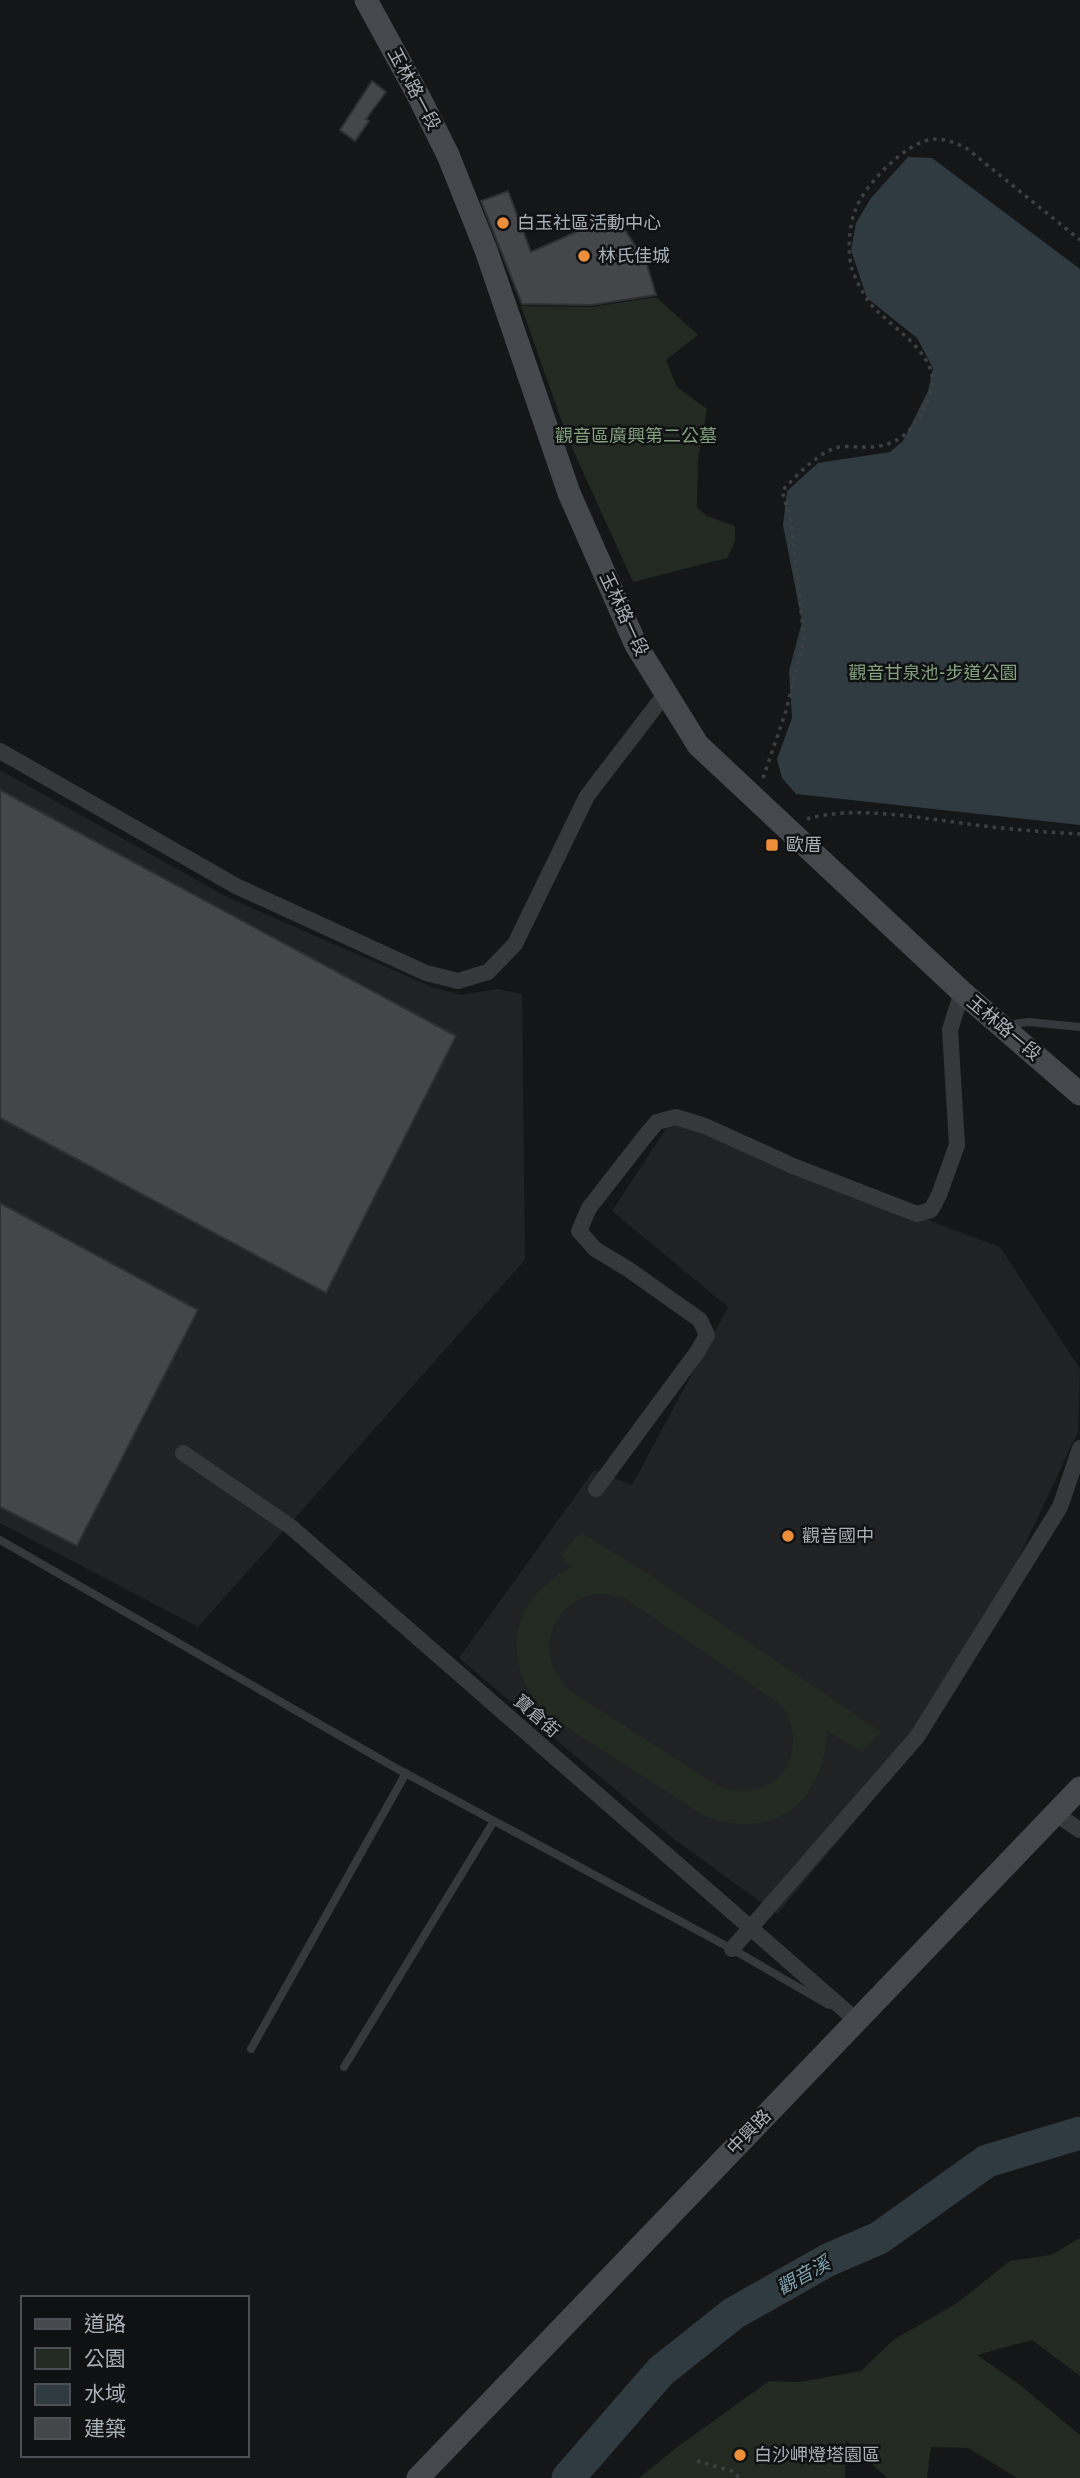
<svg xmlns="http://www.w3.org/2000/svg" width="1080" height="2478" font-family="Overpass,'Noto Sans TC',sans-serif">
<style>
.built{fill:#212224}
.green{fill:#222a22;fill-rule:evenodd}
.water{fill:#2f3b40}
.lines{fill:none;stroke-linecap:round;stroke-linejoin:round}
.river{stroke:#2f3b40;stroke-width:33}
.building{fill:#44464a;stroke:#2f3033;stroke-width:2}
.path{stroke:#3d3f43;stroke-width:3.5;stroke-dasharray:3.5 5;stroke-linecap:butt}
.lane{stroke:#36383c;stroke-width:8}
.street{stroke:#36383c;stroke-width:16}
.secondary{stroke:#45484c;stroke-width:23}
.poi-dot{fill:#eb8f3a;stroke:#101112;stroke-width:2.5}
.labels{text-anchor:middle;stroke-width:5;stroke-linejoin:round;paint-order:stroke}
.street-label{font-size:18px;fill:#a8afb7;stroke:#101112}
.poi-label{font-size:18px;fill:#a8afb7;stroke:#101112;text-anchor:start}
.park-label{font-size:18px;fill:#83a17f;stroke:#101112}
.water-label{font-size:19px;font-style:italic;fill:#80a3b0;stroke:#101112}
</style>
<rect width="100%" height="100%" fill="#151617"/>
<!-- built -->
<g class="built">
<polygon points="0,770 229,898 432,987 461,995 497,989 522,994 525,1260 198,1627 0,1523"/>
<polygon points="674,1117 941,1225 1000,1247 1080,1369 1078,1432 1005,1587 926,1737 777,1914 674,1839 459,1658 594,1470 632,1485 728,1307 612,1211"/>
</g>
<!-- green -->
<g class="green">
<polygon points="656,297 698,335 666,360 677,387 707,409 698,459 697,507 707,516 735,526 735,542 727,558 633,582 568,439 521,306 592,307"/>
<path d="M580 1532 641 1569 881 1732 862 1752 827 1731C824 1802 775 1841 706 1817L549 1716C498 1666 508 1600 571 1567L561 1555ZM594 1594H605L626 1599 781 1705C814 1752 775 1807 720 1787L569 1690C536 1656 546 1607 594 1594Z"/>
<polygon points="1080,2238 1080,2376 1032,2340 977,2355 1019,2384 1080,2435 1080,2478 1017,2478 968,2448 931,2447 927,2478 887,2478 846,2440 845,2478 639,2478 676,2448 769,2381 799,2382 861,2371 893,2340 957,2303 1010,2261 1051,2255"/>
</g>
<!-- water -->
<polygon class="water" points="908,157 932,158 1080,269 1080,825 796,794 782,778 777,759 792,718 789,671 802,622 783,525 787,491 818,463 890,452 903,441 928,391 933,368 917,338 867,298 851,250 856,223 871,198"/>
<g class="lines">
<!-- river -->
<polyline class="river" points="568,2478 661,2371 734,2313 828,2260 879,2238 987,2161 1080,2133"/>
</g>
<!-- building -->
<g class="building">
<polygon points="372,81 386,92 366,119 369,121 355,141 340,130"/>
<polygon points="508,191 531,252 592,225 599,217 617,217 647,265 656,295 592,305 522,304 481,201"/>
<polygon points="0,790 456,1036 326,1293 0,1118"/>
<polygon points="0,1203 198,1310 77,1546 0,1507"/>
</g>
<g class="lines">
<!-- path -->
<g class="path">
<path d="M763 778 786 711 804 638 791 521 782 491C796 476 812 459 830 450 839 445 851 447 861 447 900 449 917 428 930 394 945 355 887 326 869 302 862 292 856 280 852 269 847 252 849 227 855 211 863 186 907 140 935 139 946 139 955 143 965 147L1080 240"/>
<path d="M807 819C853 805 921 818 968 824 1005 829 1042 832 1080 834"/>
<polyline points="697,2461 735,2472 739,2478"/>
</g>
<!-- lane -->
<g class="lane">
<polyline points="1005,1025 1029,1022 1080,1027"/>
<polyline points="0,1540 394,1767 732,1949 829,2005"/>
<polyline points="251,2049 406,1773"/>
<polyline points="344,2067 494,1821"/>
</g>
<!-- street -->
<g class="street">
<polyline points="0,751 236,886 426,973 458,981 488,972 515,944 587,796 666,693"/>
<polyline points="183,1453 291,1527 856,2020"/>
<polyline points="596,1489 698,1351 707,1335 700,1320 628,1269 595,1249 579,1231 589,1208 646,1135 657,1122 676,1117 705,1126 793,1166 917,1214 931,1210 939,1195 957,1145 950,1030 962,992"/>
<polyline points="1056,1814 1080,1830"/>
<polyline points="732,1949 917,1737 1060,1507 1080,1448"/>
</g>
<!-- secondary -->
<g class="secondary">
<polyline points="366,0 419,97 448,155 486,250 569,493 636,645 698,745 962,992 1080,1094"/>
<polyline points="418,2478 1080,1788"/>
</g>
</g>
<!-- markers -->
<g class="poi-dot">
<circle cx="503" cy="223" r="7"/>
<circle cx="584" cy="256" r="7"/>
<rect x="765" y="838" width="14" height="14" rx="3.5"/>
<circle cx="788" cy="1536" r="7"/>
<circle cx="740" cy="2455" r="7"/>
</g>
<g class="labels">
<!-- street labels -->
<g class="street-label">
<text transform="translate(414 89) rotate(62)" y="6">玉林路一段</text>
<text transform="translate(624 614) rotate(65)" y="6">玉林路一段</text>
<text transform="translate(1004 1028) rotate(40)" y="6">玉林路一段</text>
<text transform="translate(537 1716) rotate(41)" y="6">寶倉街</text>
<text transform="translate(749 2132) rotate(-46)" y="6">中興路</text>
</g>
<!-- poi labels -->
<g class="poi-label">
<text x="517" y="229">白玉社區活動中心</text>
<text x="598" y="262">林氏佳城</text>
<text x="786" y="851">歐厝</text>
<text x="802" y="1542">觀音國中</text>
<text x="754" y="2461">白沙岬燈塔園區</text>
</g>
<!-- park labels -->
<g class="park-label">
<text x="636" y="442">觀音區廣興第二公墓</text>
<text x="933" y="679">觀音甘泉池-步道公園</text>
</g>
<!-- water labels -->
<g class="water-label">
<text transform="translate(803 2275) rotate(-29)" y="7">觀音溪</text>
</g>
</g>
<!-- legend -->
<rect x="21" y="2296" width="228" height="161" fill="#101112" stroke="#4d5054" stroke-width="2"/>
<rect x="35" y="2319" width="35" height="10" fill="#45484c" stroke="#4d5054" stroke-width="2"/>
<text x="84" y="2331" font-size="21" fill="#a8afb7">道路</text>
<rect x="35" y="2348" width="35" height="21" fill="#222a22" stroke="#4d5054" stroke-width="2"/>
<text x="84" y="2366" font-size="21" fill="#a8afb7">公園</text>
<rect x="35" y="2384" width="35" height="21" fill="#2f3b40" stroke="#4d5054" stroke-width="2"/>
<text x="84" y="2401" font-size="21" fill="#a8afb7">水域</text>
<rect x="35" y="2418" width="35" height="21" fill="#44464a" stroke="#4d5054" stroke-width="2"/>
<text x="84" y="2436" font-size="21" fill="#a8afb7">建築</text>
</svg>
